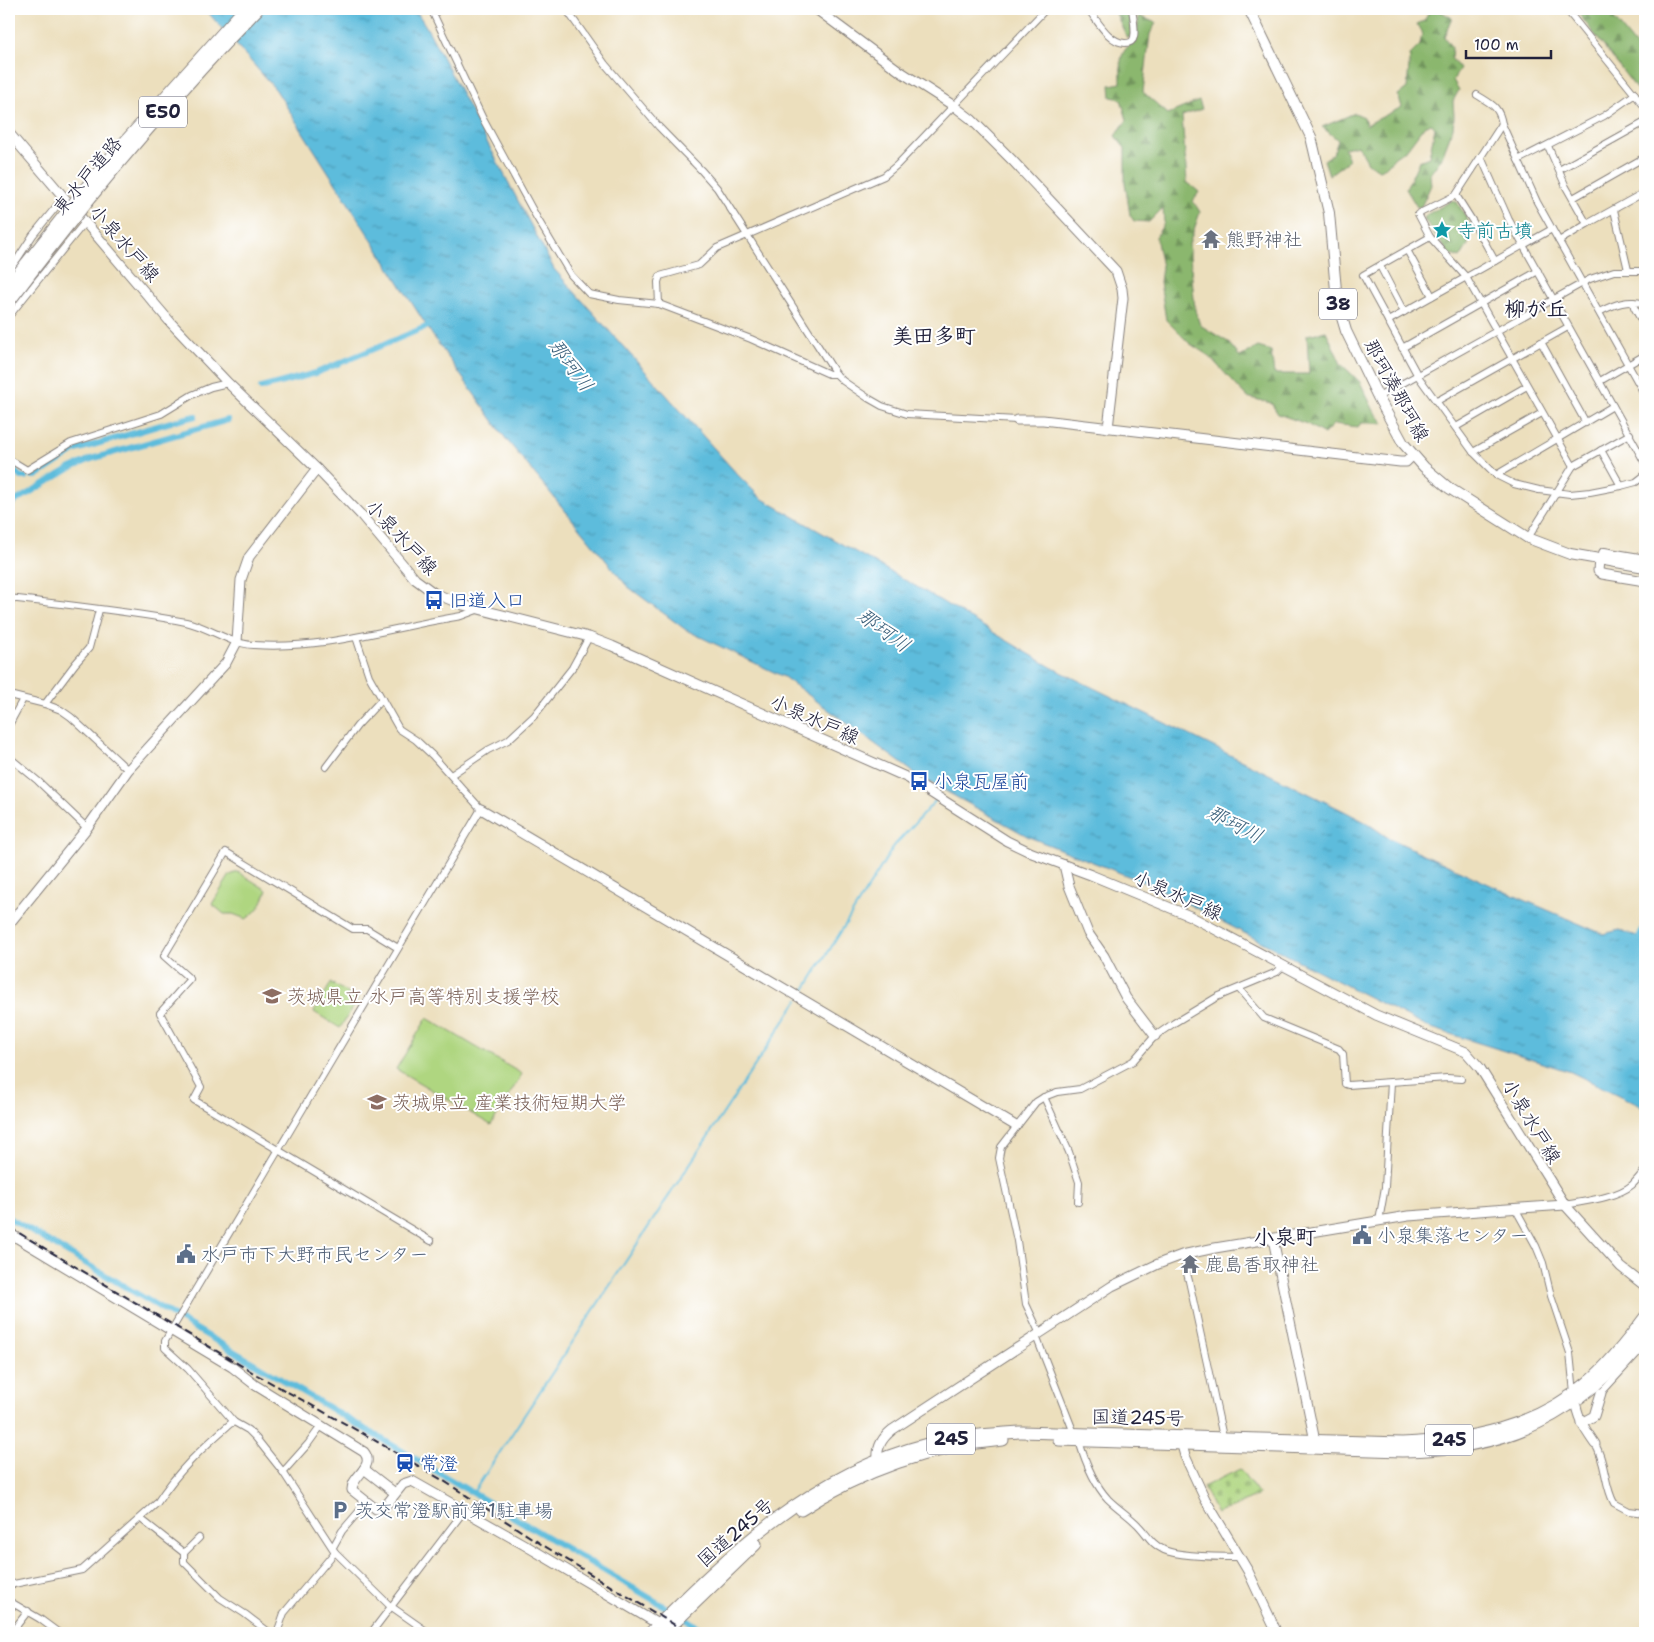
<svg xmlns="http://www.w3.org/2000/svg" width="1654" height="1642" font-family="'Shantell Sans','Klee One',sans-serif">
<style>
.forest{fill:url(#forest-firs);stroke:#566c54}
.cemetery{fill:url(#cemetery-stones);stroke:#687c5e}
.pitch{fill:#afd680;stroke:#687c5e}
.water{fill:url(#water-ripples);stroke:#406f8c}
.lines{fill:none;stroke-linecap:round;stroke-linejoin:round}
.stream{stroke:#5dbcdc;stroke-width:2}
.canal{stroke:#5dbcdc;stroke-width:6}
.river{stroke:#5dbcdc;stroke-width:10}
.street-casing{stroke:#87807c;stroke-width:8}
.secondary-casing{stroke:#87807c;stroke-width:11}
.primary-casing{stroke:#87807c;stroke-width:12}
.highway-casing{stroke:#87807c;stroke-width:13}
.street{stroke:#fff;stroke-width:6}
.secondary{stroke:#fff;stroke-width:9}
.primary{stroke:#fff;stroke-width:10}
.highway{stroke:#fff;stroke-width:11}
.rail{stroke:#22223b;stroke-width:2;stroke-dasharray:8 4;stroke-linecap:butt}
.highway-bridge-casing{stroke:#87807c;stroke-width:13;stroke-linecap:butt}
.highway-bridge{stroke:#fff;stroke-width:11}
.labels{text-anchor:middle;stroke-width:4;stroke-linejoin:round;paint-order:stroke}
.shield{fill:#fff;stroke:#646476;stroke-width:1}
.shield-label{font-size:18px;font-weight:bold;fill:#22223b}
.street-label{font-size:19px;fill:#22223b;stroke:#fff}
.culture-label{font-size:19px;fill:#0d838f;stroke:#fff;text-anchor:start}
.worship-label{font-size:19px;fill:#5b616d;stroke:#fff;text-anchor:start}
.transit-label{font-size:19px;fill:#164399;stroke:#fff;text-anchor:start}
.education-label{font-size:19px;fill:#785e54;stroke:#fff;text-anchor:start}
.service-label{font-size:19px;fill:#4e5e75;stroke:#fff;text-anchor:start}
.water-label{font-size:20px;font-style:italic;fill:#3a607b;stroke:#fff}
.quarter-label{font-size:21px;font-weight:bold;fill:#22223b;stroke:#fff}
</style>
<defs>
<pattern id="forest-firs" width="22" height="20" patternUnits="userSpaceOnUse" patternTransform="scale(1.25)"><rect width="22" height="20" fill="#8bb76e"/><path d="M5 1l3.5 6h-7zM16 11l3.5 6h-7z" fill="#71945c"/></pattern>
<pattern id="cemetery-stones" width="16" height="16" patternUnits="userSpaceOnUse" patternTransform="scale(1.25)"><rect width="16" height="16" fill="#afd680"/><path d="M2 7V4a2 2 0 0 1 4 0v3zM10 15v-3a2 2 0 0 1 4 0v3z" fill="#96b770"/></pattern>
<pattern id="water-ripples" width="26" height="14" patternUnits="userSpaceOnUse" patternTransform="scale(1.25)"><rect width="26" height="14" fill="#5dbcdc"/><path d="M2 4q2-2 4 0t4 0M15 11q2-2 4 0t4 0" fill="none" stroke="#4c98b4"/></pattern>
</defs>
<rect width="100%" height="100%" fill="#fff"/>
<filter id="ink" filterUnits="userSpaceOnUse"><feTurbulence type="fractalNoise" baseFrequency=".02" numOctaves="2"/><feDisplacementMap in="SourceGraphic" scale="10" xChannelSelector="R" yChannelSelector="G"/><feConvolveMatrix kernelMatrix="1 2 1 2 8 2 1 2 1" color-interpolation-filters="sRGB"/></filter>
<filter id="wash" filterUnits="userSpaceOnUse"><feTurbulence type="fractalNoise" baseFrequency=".0096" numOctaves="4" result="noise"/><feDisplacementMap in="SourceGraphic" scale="20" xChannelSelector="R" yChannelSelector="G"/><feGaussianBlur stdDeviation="1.12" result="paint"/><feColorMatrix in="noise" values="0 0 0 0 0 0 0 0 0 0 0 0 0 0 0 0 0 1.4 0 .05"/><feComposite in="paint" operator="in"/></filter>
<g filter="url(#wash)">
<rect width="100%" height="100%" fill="#ecdfbd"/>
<!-- forest -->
<g class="forest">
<polygon points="1114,9 1129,9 1132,28 1130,37 1127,38"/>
<polygon points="1431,9 1437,9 1452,18 1444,37 1452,48 1451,58 1460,69 1453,80 1459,90 1453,101 1454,116 1453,128 1441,159 1430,174 1431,185 1421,207 1417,207 1406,189 1419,161 1429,157 1435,128 1432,124 1425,125 1407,149 1395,157 1386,167 1379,170 1368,163 1358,145 1344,148 1349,160 1329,175 1324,160 1333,154 1338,140 1322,127 1355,113 1364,117 1366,125 1402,107 1398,95 1407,88 1410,55 1420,45 1422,34 1417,24 1424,21"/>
<polygon points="1575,9 1606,9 1645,57 1645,100"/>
<path d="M1139 16 1156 23 1150 34 1143 92 1168 114 1199 101 1202 109 1182 116 1187 182 1199 192 1193 201 1200 212 1189 244 1195 310 1200 325 1228 342 1240 357 1258 347 1271 351 1274 374H1309L1307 335 1326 331 1341 364 1360 382 1374 411 1384 423H1361L1358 427 1334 424 1324 434 1307 424 1278 414 1271 403 1247 397 1209 356 1189 343 1166 320 1160 282 1162 267 1156 237 1164 223 1163 208 1149 222 1134 221 1130 215 1125 183V148L1115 136 1127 120 1121 99 1111 97 1110 85 1121 83C1121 64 1117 51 1136 41Z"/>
<path d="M1453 200 1457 202C1472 228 1478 231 1460 258L1449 254 1424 219 1426 215Z"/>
</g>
<!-- cemetery -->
<polygon class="cemetery" points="1240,1469 1259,1495 1217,1514 1203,1487"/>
<!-- pitch -->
<g class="pitch">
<path d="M238 872 267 890C262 904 258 911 246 919L233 914H224L212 904 230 875Z"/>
<polygon points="331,983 358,999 340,1028 314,1012"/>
<polygon points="427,1018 522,1074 491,1125 396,1069"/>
</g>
<!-- water -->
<polygon class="water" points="205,9 415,9 427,28 554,269 737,474 761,498 931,595 1051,667 1344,811 1367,823 1387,837 1508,893 1603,934 1620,930 1645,939 1645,1108 1571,1072 1425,1026 1151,885 1029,837 920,777 784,677 686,630 627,586 506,439 433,336 276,90"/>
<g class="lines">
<!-- stream -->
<g class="stream">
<polyline points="801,996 894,846 937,799"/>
<polyline points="473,1493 798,1000"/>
</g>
<!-- canal -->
<g class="canal">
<polyline points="261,388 316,373 433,324"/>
<polyline points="176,421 195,416"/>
<polyline points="9,467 21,477 25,477"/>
<polyline points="33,476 36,476 76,450 171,422"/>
<polyline points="9,505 69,469 91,459 228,420"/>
<polyline points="9,1218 667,1608"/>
<polyline points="687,1620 710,1633"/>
</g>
<!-- river -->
<polyline class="river" points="1635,951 1645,929"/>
</g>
</g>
<g filter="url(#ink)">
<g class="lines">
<!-- street casing -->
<g class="street-casing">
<g id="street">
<polyline points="431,9 483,119 537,218 571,275 589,294 619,300 659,304 751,339 829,374 836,374"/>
<polyline points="566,9 605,64 659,127 701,170 717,188 836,374 843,381 868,398 882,406 907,414 1017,420"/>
<path d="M1088 9C1097 20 1109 43 1125 43 1130 43 1133 42 1134 37 1136 29 1133 17 1132 9"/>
<polyline points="1566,9 1645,107"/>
<path d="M1477 95C1491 104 1499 106 1502 124L1537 202 1645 395"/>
<polyline points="1502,124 1456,195 1418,214 1430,237 1466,277 1573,466"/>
<polyline points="1548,146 1566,187 1587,224"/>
<polyline points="1481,157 1509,220 1645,463"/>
<polyline points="1518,160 1604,116 1635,94"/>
<polyline points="1559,170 1645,122"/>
<polyline points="1456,195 1475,225 1495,261"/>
<polyline points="1573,198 1645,157"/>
<polyline points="1614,210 1628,270"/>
<polyline points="1430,237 1363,275 1418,376 1473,452 1496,475 1514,484 1539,490 1570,494 1590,492 1621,486 1636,482 1645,475"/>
<polyline points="1559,241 1587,224 1645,192"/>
<polyline points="1407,250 1432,296"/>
<polyline points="1380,266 1404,312"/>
<polyline points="9,272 33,235 64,197"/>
<polyline points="1633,302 1634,307 1645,327"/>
<polyline points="659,304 658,282 660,276 699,265 717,248 884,176 897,165 1046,9"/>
<path d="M1599 312C1615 304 1628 299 1645 304"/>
<polyline points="9,316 85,222"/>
<polyline points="1388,321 1552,229"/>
<polyline points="1541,342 1586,423"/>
<polyline points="1402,348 1538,271"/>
<polyline points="1600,381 1645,355"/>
<polyline points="1378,397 1590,279 1614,271 1645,271"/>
<polyline points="1437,401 1568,327"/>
<polyline points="1456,427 1527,386"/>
<polyline points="1601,450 1621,486"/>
<polyline points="1473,452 1542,413"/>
<polyline points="9,459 27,470 71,443 161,414 192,395 211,387 228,383"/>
<polyline points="1496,475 1613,406"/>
<polyline points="1528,538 1573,466 1630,434"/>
<path d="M9 598C68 605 128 611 186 622 209 627 229 644 254 645 324 650 393 627 461 616L477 610"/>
<polyline points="9,695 45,704 61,710 71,717 128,770"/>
<polyline points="45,704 75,664 89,648 99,610"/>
<polyline points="9,725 23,699"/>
<polyline points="9,757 38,781 87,828"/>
<polyline points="326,767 357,726 382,699"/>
<polyline points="451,775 488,750 508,740 534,716 572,668 589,637"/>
<polyline points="398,948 367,929 353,929 226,852 164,956 190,979 160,1013 201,1087 194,1100 431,1241"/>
<polyline points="1239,989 1264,1018 1339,1049 1343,1054 1345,1084 1348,1085 1447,1078 1461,1079"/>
<polyline points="1044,1097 1069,1152 1079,1182 1078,1202"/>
<path d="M1565 1205C1585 1201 1616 1198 1632 1185 1637 1180 1641 1175 1645 1170"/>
<polyline points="1515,1208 1536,1246 1543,1263 1551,1296 1570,1353 1574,1393"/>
<polyline points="1379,1221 1385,1187 1391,1082"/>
<polyline points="1182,1255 1189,1281 1223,1437"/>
<polyline points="1040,1334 1026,1304 1017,1241 999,1158 1001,1147 1036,1102 1044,1097 1057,1092 1080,1089 1133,1061 1155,1036 1174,1023 1217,997 1277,972 1283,966"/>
<polyline points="1036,1336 1074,1433"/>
<polyline points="1601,1393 1645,1345"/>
<polyline points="234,1422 188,1369 165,1348 165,1341 481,809 432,755 416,740 399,729 369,676 356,637"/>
<path d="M1079 1441C1085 1461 1093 1483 1108 1499 1117 1508 1128 1515 1137 1524 1147 1534 1151 1544 1164 1550 1180 1557 1222 1557 1240 1557"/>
<path d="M1595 1444C1606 1462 1604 1485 1614 1503L1629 1511 1645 1513"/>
<polyline points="283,1472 335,1552 389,1605 429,1633"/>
<polyline points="141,1519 184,1553"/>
<polyline points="199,1538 184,1553 184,1562 220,1598 245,1614 270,1633"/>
<polyline points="333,1547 342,1531 367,1502"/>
<path d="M9 1585 82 1570 157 1503C177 1472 202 1448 230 1424L234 1422 248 1430 256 1438 283 1472 308 1444 321 1426"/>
<polyline points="9,1601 40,1619 59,1633"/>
<polyline points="11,1633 28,1611"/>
<polyline points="277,1633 284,1613 335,1552"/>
<polyline points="371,1633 464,1511"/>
</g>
</g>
<!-- secondary casing -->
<g class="secondary-casing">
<g id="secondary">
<polyline points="816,9 901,72 954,106 971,119 1013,161 1116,271 1122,289 1123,298 1108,428"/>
<polyline points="9,133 171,323 228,383 317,469 362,516 415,579 434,593 463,605 589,637 612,646 908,778 1007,841 1032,853 1091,875 1190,916 1376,1015 1466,1052 1480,1068 1565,1205 1621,1267 1645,1286"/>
<polyline points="1017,420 1043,420 1400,462 1406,462 1413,455"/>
<polyline points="1599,560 1598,571 1602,574 1645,581"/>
<polyline points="481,809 1016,1126"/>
<polyline points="1064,865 1069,886 1088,933 1104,956 1126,998 1155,1036"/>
<polyline points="9,924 87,828 128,770 226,663 237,642 241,580 249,557 317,469"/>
<path d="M9 1233 232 1367 255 1385 364 1452C376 1467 351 1476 352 1490L376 1509H383L403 1484 412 1481 523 1544 663 1627"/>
<polyline points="1273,1239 1316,1446"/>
<path d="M1574 1396C1578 1419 1582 1425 1595 1444"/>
<polyline points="1581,1423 1594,1416 1601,1393"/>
<polyline points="1180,1438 1185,1456 1205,1499 1248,1571 1277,1633"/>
<path d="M879 1464C875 1449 881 1439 892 1430L1112 1286 1158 1264 1182 1255 1215 1248 1408 1216 1565 1205"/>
<polyline points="364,1469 395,1493"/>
</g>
</g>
<!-- primary casing -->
<g class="primary-casing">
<g id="primary">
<polyline points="1249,9 1311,137 1329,213 1337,301 1346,331 1378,397 1403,443 1424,467 1449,488 1528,538 1570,554 1645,567"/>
<polyline points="1604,553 1645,560"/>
</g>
</g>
<!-- highway casing -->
<g class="highway-casing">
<g id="highway">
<path d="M1059 1440 1402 1451C1508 1450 1579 1416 1645 1333"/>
<path d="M801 1510C861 1471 931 1446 1003 1440"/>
<path d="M650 1633C731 1552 813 1473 927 1444 958 1436 990 1434 1021 1432L1402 1443C1470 1440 1534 1428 1587 1383 1609 1364 1628 1340 1645 1317"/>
<polyline points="664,1633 756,1544"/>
</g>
</g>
<!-- street -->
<use href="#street" class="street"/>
<!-- secondary -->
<use href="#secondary" class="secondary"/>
<!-- primary -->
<use href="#primary" class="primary"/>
<!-- highway -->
<use href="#highway" class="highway"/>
<!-- rail -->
<polyline class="rail" points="9,1227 257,1375 369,1437 444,1481 541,1544 688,1633"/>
<!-- highway-bridge casing -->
<g class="highway-bridge-casing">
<g id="highway-bridge">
<polyline points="9,285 103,166 244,9"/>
<path d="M9 302C86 199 169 101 258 9"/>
</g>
</g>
<!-- highway-bridge -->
<use href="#highway-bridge" class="highway-bridge"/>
</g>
</g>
<!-- icons -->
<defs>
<g id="sight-bare" transform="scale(1.5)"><path d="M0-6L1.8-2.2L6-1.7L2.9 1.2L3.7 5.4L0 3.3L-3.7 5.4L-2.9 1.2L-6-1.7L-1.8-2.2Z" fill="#0f9aa8" stroke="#fff" stroke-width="2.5" paint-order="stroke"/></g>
<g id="temple-bare" transform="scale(1.5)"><path d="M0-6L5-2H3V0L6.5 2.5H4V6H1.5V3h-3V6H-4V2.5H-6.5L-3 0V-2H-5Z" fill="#6b7280" stroke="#fff" stroke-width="2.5" paint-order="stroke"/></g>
<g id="bus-bare" transform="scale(1.5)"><path d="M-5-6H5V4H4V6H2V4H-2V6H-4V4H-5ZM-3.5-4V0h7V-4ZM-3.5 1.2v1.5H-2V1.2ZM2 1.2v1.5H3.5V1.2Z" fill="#1a4fb4" stroke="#fff" stroke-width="2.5" paint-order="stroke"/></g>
<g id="school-bare" transform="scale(1.5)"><path d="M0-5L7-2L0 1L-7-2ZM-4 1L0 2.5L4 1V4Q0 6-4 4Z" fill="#8d6e63" stroke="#fff" stroke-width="2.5" paint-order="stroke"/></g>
<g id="university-bare" transform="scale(1.5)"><path d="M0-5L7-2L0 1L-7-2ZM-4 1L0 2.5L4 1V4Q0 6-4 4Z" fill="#8d6e63" stroke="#fff" stroke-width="2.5" paint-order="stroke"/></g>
<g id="civic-bare" transform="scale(1.5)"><path d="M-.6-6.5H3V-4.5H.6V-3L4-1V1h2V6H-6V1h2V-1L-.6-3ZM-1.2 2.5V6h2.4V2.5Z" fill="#5c6f8a" stroke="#fff" stroke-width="2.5" paint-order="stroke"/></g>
<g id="station-bare" transform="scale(1.5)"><path d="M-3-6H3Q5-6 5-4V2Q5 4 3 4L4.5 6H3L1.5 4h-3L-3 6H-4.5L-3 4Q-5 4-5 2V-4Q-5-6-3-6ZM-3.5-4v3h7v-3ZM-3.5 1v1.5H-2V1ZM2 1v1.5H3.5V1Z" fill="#1a4fb4" stroke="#fff" stroke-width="2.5" paint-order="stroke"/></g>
<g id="parking-bare" transform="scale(1.5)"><path d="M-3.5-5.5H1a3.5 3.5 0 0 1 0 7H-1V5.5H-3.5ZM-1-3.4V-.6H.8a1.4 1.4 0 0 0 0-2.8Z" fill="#5c6f8a" stroke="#fff" stroke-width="2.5" paint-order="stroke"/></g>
</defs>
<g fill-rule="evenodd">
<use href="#sight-bare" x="1442" y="230"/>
<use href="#temple-bare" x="1211" y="239"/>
<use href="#bus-bare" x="434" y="600"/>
<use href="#bus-bare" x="919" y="781"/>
<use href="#school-bare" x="272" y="996"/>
<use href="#university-bare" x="377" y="1102"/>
<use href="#civic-bare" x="1362" y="1235"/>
<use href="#civic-bare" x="186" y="1254"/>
<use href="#temple-bare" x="1190" y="1264"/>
<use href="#station-bare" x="405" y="1463"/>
<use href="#parking-bare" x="340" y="1510"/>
</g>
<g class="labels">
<!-- shield labels -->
<g class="shield">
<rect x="139" y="96.5" width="48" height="31" rx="4"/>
<rect x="1319" y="288.5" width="38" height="31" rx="4"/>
<rect x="927" y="1423.5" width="48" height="31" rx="4"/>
<rect x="1425" y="1424.5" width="48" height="31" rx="4"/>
</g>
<g class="shield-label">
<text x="163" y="118">E50</text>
<text x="1338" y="310">38</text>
<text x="951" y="1445">245</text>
<text x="1449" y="1446">245</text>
</g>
<!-- street labels -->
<g class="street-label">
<text transform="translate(87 175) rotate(-50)" y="7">東水戸道路</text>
<text transform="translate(125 243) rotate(49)" y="7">小泉水戸線</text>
<text transform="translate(1397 390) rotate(61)" y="7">那珂湊那珂線</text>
<text transform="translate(402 537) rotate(47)" y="7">小泉水戸線</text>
<text transform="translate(815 719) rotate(24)" y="7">小泉水戸線</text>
<text transform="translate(1178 895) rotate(24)" y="7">小泉水戸線</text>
<text transform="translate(1532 1121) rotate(59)" y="7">小泉水戸線</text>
<text transform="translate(1138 1417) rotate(1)" y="7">国道245号</text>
<text transform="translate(735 1532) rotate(-41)" y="7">国道245号</text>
</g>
<!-- culture labels -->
<g class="culture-label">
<text x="1457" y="237">寺前古墳</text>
</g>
<!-- worship labels -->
<g class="worship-label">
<text x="1226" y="246">熊野神社</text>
<text x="1205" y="1271">鹿島香取神社</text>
</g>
<!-- transit labels -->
<g class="transit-label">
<text x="449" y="607">旧道入口</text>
<text x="934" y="788">小泉瓦屋前</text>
<text x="420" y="1470">常澄</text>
</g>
<!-- education labels -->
<g class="education-label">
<text x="287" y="1003">茨城県立 水戸高等特別支援学校</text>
<text x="392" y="1109">茨城県立 産業技術短期大学</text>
</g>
<!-- service labels -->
<g class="service-label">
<text x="1377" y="1242">小泉集落センター</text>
<text x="201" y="1261">水戸市下大野市民センター</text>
<text x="355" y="1517">茨交常澄駅前第1駐車場</text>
</g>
<!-- water labels -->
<g class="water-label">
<text transform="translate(571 365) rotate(53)" y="7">那珂川</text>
<text transform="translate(884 630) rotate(36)" y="7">那珂川</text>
<text transform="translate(1235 824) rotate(27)" y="7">那珂川</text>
</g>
<!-- quarter labels -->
<g class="quarter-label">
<text x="1536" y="316">柳が丘</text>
<text x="934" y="343">美田多町</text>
<text x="1285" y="1244">小泉町</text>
</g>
</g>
<!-- margin -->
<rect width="1654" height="1642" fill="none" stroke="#fff" stroke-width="30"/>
<!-- scale -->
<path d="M1466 50v8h85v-8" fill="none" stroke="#22223b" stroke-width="2.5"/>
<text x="1474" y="50" font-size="15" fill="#22223b" stroke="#ffffff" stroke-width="4" paint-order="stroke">100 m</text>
</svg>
